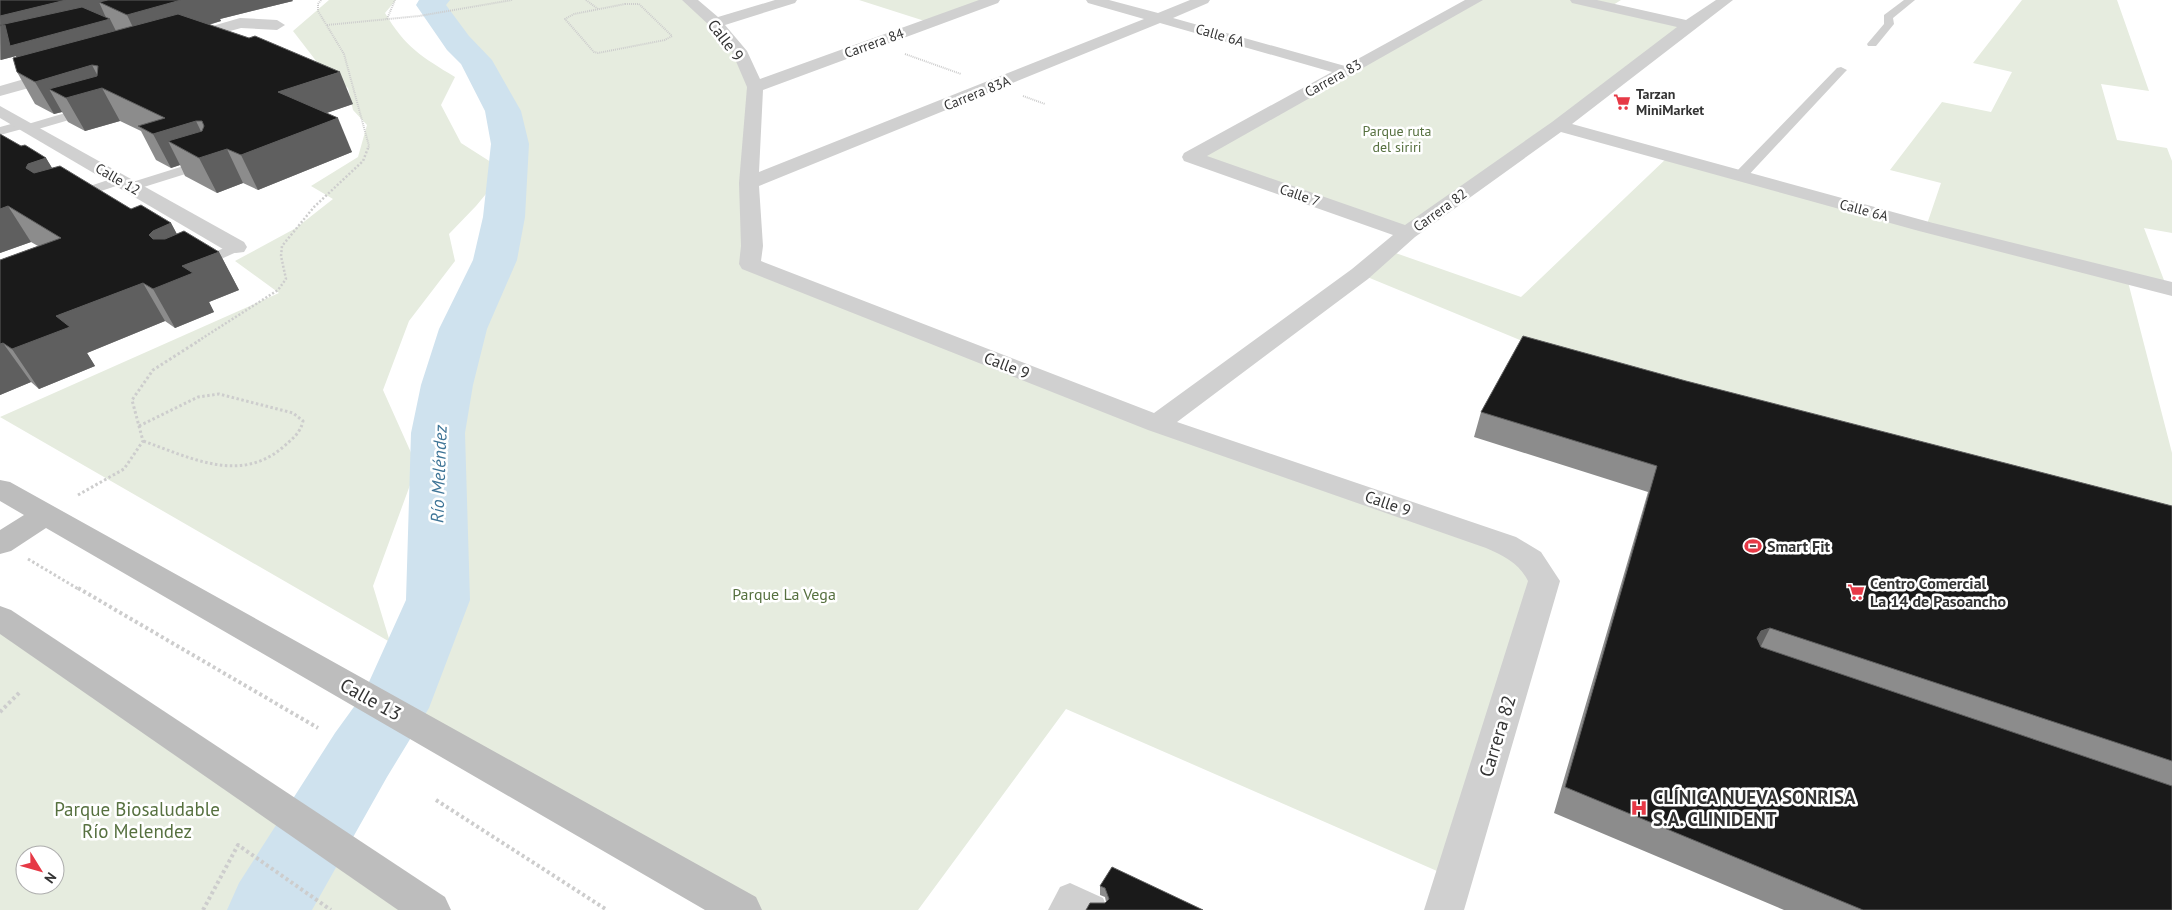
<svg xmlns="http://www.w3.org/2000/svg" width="2172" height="910" font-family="'PT Sans',sans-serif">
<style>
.green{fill:#e6ecdf;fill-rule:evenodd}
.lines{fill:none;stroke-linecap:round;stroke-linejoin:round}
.river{fill:#cfe2ee;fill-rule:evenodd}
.path-far3{stroke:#cdcdcd;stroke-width:2;stroke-dasharray:1 1;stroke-linecap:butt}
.path-far2{stroke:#cdcdcd;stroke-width:2.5;stroke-dasharray:2 2;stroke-linecap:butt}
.path-far1{stroke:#cdcdcd;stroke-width:3;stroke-dasharray:2.5 2.5;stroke-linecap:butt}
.path{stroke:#cdcdcd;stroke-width:4;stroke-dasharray:3 3;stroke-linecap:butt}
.lane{fill:#d0d0d0;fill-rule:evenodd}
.street{fill:#d0d0d0;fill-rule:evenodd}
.secondary{fill:#bdbdbd;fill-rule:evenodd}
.wall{fill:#8c8c8c}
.shaded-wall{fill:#5f5f5f}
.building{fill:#1a1a1a;stroke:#5f5f5f}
.labels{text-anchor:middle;stroke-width:5;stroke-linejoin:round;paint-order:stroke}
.far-street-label{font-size:14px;fill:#333;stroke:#fff}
.far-poi-label{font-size:14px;font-weight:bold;fill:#333;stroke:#fff;text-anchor:start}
.far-park-label{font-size:14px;fill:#56703f;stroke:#fff}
.street-label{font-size:16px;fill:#333;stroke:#fff}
.poi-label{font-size:16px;font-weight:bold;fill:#333;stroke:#fff;text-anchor:start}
.park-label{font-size:16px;fill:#56703f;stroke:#fff}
.water-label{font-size:18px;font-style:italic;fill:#3f7597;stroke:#fff}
.near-street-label{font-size:19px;fill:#333;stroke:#fff}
.near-poi-label{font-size:19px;font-weight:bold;fill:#333;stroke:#fff;text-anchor:start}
.near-park-label{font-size:19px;fill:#56703f;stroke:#fff}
</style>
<rect width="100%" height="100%" fill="#fff"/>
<!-- green -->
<g class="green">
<path d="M329 0H396L385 13C405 47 422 57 455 77L441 105 461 143 505 171 476 206 449 234 455 261 409 321 383 390 417 466 373 586 390 642 0 417 279 293 235 261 296 228 333 199 311 186 358 157 367 125 353 110 348 88 320 66 293 31Z"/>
<polygon points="435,0 689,0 715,23 755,87 750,264 1535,563 1453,878 1066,709 918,910 742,910 393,708 438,600 438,433 447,385 463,329 495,260 504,217 510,144 503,111 475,60 458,43 431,5"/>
<polygon points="859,0 993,0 931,23"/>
<polygon points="1476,0 1621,0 1610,7 1689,25 1408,233 1191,157"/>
<polygon points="2022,0 2117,0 2149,91 2101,84 2117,140 2167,148 2172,161 2172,233 2144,228 2167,288 2127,278 2172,453 2172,537 1677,405 1360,274 1387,250 1521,297 1669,156 1926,227 1941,183 1890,170 1942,102 1991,112 2012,72 1973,63"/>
<path d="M0 623 431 910H0ZM25 855H55V885H25Z"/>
</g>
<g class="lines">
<!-- river -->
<polygon class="river" points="419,0 450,0 446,5 469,36 492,60 521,111 529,144 525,217 517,260 487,329 473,385 465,433 470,600 429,708 387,777 312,910 227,910 239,883 335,733 364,693 406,600 411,433 421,385 439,329 473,260 483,217 491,144 485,111 461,64 447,50 416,5"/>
<!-- path-far3 -->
<g class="path-far3">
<polyline points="321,0 318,4 318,11 344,54 369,146 368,149"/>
<polyline points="586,0 598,9"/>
<polygon points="625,4 639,4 672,36 665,40 598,53 594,52 565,19 574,14"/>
<polyline points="387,19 395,0"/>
<polyline points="327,25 419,16 512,0"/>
<polyline points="905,54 961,74"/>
<polyline points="1023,96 1045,104"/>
</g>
<!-- path-far2 -->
<polyline class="path-far2" points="198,341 278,290 286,279 281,256 282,246 314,207 363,161 368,148"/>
<!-- path-far1 -->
<g class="path-far1">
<path d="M139 426 198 397 219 394 293 413 303 421C300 434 292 439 282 448 239 484 189 457 143 441"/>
<polyline points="78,495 124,469 143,441 132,400 153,370 200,340"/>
<polyline points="28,559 80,590"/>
</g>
<!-- path -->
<g class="path">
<polyline points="78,588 318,728"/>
<polyline points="0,712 20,692"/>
<polyline points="436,800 607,910"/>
<polyline points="203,910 238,845 331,910"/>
</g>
<!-- lane -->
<g class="lane">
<polygon points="1904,0 1915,0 1893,18 1894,24 1876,46 1868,46 1867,44 1884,24 1884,15"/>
<polygon points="1841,67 1847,70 1845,72 1745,179 1735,179 1733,176 1735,173 1837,68"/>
<polygon points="89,106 93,107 95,110 93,113 28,132 22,129 0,135 0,127 22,121 28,124"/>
<polygon points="206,159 211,160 213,163 211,166 131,191 124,187 126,184"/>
<polygon points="120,176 125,177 127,180 125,183 74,200 67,196 69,193"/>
<polygon points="236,243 243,247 241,250 201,268 196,270 188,265 191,262"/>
<polygon points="1070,883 1103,898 1107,907 1105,910 1048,910 1060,887"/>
</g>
<!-- street -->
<g class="street">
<path d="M682 0H698L718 17 775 0H797L795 3 725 25 747 51 760 79 979 0H1000L998 3 763 90 759 172 1144 19 1088 3 1086 0H1109L1158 13 1190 0H1210L1208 3 1173 18 1345 66 1465 0H1483L1207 156 1405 225 1552 122 1677 27 1572 3 1570 0H1597L1686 20 1716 0H1733L1572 124 1933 223 2172 282V296L1919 231 1561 132 1415 237 1368 279 1177 422 1516 537 1541 552 1560 581 1464 910H1424L1528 581C1519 563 1504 556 1486 548L1148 430 742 269 739 264 741 246 739 183 747 87 732 52 710 26ZM1160 23 1332 72 1184 153 1182 157 1184 161 1393 235 1352 269 1154 413 761 261 763 246 759 186Z"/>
<polygon points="240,18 277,20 285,25 277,30 241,28 184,44 176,39 178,36"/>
<polygon points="59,69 65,70 67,74 65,78 0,96 0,86"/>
<polygon points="0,106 244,242 247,247 244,252 236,253 228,252 0,118"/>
</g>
<!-- secondary -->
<g class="secondary">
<polygon points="0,480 10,482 756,897 762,910 705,910 46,528 11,551 0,554 0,530 24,515 0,501"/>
<polygon points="0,606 11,610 445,897 451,910 398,910 0,634"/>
</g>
</g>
<!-- wall -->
<g class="wall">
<polygon points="0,0 292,0 293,1 220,19 221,21 209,25 353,104 326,113 352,152 258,190 243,183 217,193 185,176 180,165 171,168 156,160 141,131 120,121 85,131 68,122 62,112 54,114 35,104 17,72 16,56 0,60"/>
<polygon points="0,134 21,146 46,158 52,168 131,209 171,223 177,235 219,252 239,290 209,302 214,312 175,328 165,321 87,353 95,366 39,389 31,382 0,395 0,260 38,246 31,242 0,253"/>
<polygon points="1686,381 2172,506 2172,910 1784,910 1554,813 1648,492 1474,437 1481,412"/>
<polygon points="1100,886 1203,910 1105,903 1106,902 1105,897 1100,895"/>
</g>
<!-- shaded-wall -->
<g class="shaded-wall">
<polygon points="66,0 292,0 293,1 220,19 221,21 141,44 127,15 99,2 107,20 110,19 125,49 28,76 16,56 1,60 0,16"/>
<polygon points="92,65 105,90 102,88 120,121 85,131 66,98 49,89 62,112 54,114 35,82"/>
<polygon points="340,72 353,104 292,125 278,92"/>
<polygon points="338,118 352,152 258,190 241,155"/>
<polygon points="196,121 212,154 227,149 243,183 217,193 199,158 168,141 180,165 171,168 153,134"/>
<polygon points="46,158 67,193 26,168 28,164"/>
<polygon points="8,206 31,242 0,253 0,209"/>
<polygon points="171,223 191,260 174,268 149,235 153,231"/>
<polygon points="219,252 239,290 209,302 214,312 175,328 153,289 182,266"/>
<polygon points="143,283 165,321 87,353 95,366 39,389 12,349 56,316"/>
<polygon points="3,343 31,382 0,395 0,344"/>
<polygon points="1770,628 1757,654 1757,638 1761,631"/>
</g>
<!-- building -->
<g class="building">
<polygon points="0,0 66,0 0,16"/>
<polygon points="108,0 181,0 127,15 99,2"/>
<polygon points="82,7 110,19 10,46 5,25 0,26 0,25"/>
<polygon points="178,14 249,38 255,36 340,72 278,92 338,118 241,155 227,149 199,158 168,141 202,131 204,126 202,121 196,121 153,134 138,126 165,118 102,88 66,98 49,89 97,76 98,66 92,65 35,82 17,72 13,58"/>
<polygon points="0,134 21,146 25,145 46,158 28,164 26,168 34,173 60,166 131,209 141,205 171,223 153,231 149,235 153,239 165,239 184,231 219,252 182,266 193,273 153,289 143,283 56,316 70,327 12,349 3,343 0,344 0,260 61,238 8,206 0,209"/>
<polygon points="1523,336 1686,381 2172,506 2172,761 1770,628 1761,631 1757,638 1761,647 2172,786 2172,910 1863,910 1565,787 1657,466 1481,412"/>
<polygon points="1112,867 1203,910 1086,910 1090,903 1105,903 1109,899 1105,888 1100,886"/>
</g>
<!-- icons -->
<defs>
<g id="supermarket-bare" transform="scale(1.35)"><path d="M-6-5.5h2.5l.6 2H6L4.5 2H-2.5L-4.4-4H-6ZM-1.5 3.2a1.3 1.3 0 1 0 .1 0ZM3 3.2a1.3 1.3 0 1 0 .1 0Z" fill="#e63946" stroke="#fff" stroke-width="2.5" paint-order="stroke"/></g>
<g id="stadium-bare" transform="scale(1.35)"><path d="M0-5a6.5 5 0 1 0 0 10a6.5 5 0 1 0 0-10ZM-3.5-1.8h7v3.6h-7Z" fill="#e63946" stroke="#fff" stroke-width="2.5" paint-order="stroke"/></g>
<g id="hospital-bare" transform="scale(1.35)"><path d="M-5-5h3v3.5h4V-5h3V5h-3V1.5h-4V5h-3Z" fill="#e63946" stroke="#fff" stroke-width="2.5" paint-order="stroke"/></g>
</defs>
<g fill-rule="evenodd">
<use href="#supermarket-bare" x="1622" y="102"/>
<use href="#stadium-bare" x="1753" y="546"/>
<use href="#supermarket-bare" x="1856" y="592"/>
<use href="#hospital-bare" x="1639" y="808"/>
</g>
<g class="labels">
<!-- far-street labels -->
<g class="far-street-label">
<text transform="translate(1220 35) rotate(16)" y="5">Calle 6A</text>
<text transform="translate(874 43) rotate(-20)" y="5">Carrera 84</text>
<text transform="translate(1333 78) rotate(-29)" y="5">Carrera 83</text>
<text transform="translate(977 93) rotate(-22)" y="5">Carrera 83A</text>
<text transform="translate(118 179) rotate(30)" y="5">Calle 12</text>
<text transform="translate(1300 195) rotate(19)" y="5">Calle 7</text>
<text transform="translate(1440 210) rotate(-36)" y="5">Carrera 82</text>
<text transform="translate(1864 210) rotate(15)" y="5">Calle 6A</text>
</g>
<!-- far-poi labels -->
<g class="far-poi-label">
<text x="1636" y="99">Tarzan<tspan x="1636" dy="16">MiniMarket</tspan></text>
</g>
<!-- far-park labels -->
<g class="far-park-label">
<text x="1397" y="136">Parque ruta<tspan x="1397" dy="16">del siriri</tspan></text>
</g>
<!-- street labels -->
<g class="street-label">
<text transform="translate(726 40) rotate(52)" y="6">Calle 9</text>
<text transform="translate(1007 365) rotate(21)" y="6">Calle 9</text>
<text transform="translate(1388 503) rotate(19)" y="6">Calle 9</text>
</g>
<!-- poi labels -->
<g class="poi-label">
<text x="1767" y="552">Smart Fit</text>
<text x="1870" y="589">Centro Comercial<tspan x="1870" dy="18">La 14 de Pasoancho</tspan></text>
</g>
<!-- park labels -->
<g class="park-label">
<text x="784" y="600">Parque La Vega</text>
</g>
<!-- water labels -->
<g class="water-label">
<text transform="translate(439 474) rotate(-88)" y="6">Río Meléndez</text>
</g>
<!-- near-street labels -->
<g class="near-street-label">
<text transform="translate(371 699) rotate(29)" y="7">Calle 13</text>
<text transform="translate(1497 736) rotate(-73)" y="7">Carrera 82</text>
</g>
<!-- near-poi labels -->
<g class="near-poi-label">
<text x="1653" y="804">CLÍNICA NUEVA SONRISA<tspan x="1653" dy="22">S.A. CLINIDENT</tspan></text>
</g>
<!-- near-park labels -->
<g class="near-park-label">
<text x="137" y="816">Parque Biosaludable<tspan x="137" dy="22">Río Melendez</tspan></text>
</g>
</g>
<!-- north arrow -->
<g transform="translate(40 870) rotate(127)"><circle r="24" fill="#ffffff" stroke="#adadad"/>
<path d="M0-4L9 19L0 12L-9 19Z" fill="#e63946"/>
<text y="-8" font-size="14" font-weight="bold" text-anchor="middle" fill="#333333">N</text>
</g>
</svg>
